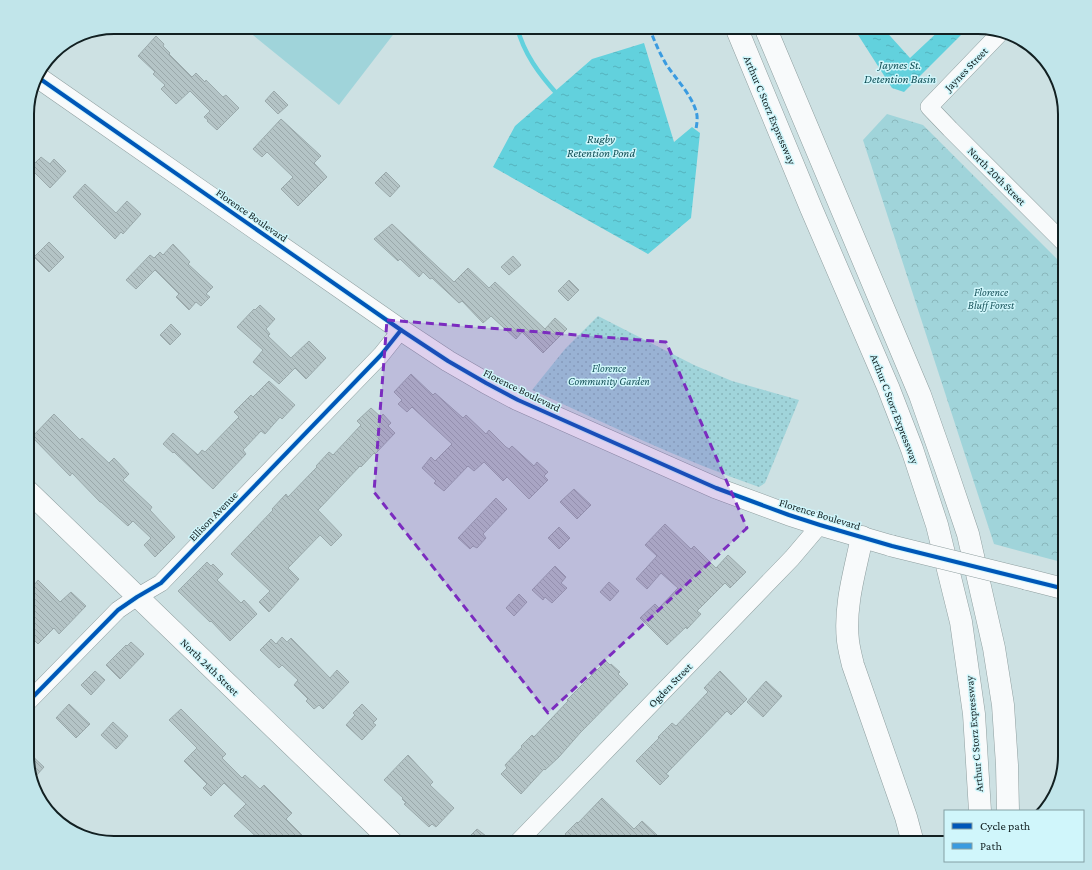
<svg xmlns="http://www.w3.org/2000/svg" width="1092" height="870" font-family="'Crimson Pro',serif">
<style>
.grass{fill:url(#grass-dots)}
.forest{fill:url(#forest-crowns)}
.garden{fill:#a0d4da}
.water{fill:url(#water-ripples)}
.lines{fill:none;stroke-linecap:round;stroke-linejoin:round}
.stream{stroke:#62d1dd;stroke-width:4.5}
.building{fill:url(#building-back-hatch);stroke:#9aa9ab}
.minor-casing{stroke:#8e9e9f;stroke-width:18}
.tertiary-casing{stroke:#8e9e9f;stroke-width:22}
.motorway-casing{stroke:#8e9e9f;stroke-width:23}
.minor{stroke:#f8fafb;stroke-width:17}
.tertiary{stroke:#f8fafb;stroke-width:21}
.motorway{stroke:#f8fafb;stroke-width:22}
.tertiary-bridge-casing{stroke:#8e9e9f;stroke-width:22;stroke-linecap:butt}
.tertiary-bridge{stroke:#f8fafb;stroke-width:21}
.quiet{stroke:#3a9be0;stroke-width:3;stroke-dasharray:6 3;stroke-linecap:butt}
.cycleway-casing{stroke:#d0f6fb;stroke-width:6}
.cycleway{stroke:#0057b8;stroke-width:4}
.marked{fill:#7b2cbf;fill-opacity:0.2;stroke:#7b2cbf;stroke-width:3;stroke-dasharray:8 5;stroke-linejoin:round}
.labels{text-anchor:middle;stroke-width:3;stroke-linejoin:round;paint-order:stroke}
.street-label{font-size:11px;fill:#122022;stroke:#d0f6fb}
.park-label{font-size:11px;font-style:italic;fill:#17535b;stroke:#d0f6fb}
.water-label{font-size:12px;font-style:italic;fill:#104e55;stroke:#d0f6fb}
.rim{fill:none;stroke:#122022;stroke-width:2}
</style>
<defs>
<pattern id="grass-dots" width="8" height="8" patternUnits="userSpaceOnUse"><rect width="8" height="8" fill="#a0d4da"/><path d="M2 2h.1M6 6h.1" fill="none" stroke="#89b6bb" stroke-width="1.8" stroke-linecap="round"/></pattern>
<pattern id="forest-crowns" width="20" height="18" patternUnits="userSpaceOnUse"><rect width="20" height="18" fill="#a0d4da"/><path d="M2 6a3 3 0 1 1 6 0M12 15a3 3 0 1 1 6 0" fill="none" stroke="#89b6bb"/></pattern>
<pattern id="water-ripples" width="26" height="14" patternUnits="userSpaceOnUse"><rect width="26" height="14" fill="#62d1dd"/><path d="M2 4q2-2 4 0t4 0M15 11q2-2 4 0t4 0" fill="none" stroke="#54b3bd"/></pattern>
<pattern id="building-back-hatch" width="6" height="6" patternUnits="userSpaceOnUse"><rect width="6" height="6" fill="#b4c4c6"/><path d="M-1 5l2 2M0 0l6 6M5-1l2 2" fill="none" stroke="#9aa8aa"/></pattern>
</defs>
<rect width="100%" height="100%" fill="#cde1e3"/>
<!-- grass -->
<path class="grass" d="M598 316 694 365 732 381 799 400 765 483 759 487C681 460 607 424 532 390L565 349Z"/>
<!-- forest -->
<polygon class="forest" points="887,114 923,125 1065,267 1065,563 994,544 863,140"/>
<!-- garden -->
<polygon class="garden" points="243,27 399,27 339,105"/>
<!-- water -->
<g class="water">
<polygon points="853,27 882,27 910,58 943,27 969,27 904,92 892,88"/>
<polygon points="644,43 674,142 692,127 700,133 691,218 648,254 493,167 515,126 592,59"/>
</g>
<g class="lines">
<!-- stream -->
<path class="stream" d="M517 27C524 54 539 74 558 95"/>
</g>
<!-- building -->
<g class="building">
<polygon points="156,36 164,44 163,46 170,53 169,54 192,77 196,73 205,82 206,80 223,97 226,95 239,108 217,130 207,121 208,120 204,117 210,111 190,91 176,104 161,89 165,85 153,74 155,72 138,56"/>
<polygon points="274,91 288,105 278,114 265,101"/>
<polygon points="281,119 321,156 314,163 327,177 298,206 281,189 293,177 267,152 262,157 253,149"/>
<polygon points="41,157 50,164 54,159 66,171 50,188 30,168"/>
<polygon points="386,172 400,186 390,197 375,183"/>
<polygon points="85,184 116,213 127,201 141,214 123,234 121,232 115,239 73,197"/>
<polygon points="392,224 454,282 468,268 489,288 495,282 545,329 555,318 567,329 543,353 522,332 516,339 491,316 483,323 462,301 459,303 432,278 430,279 423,272 419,277 400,259 398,261 374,239"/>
<polygon points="49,242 64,257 49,272 34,257"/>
<polygon points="173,244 190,262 188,264 213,287 206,294 210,297 201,306 196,302 189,310 176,297 179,294 155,270 136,289 126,280 150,255 154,258 160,252 163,255"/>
<polygon points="513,256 521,265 509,275 501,267"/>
<polygon points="569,280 579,290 568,301 558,291"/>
<polygon points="260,305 275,319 266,329 270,334 268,336 291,358 309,341 326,358 306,379 295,368 279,384 253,362 263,350 237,327 254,309 255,310"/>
<polygon points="171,324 181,334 170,345 160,335"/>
<polygon points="411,374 433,395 435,393 463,418 466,415 486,434 489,430 506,447 509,449 512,446 534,466 537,462 548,472 544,476 548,480 529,499 507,477 503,481 484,462 474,471 468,466 444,491 434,483 436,481 422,468 431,457 435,461 452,444 412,407 407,412 398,404 402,400 394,392"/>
<polygon points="269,381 295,405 282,419 280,417 265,434 261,431 243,450 246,454 213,489 174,452 173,453 163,444 173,433 198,455 202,450 205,452 239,417 234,412 251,395 253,397"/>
<polygon points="371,408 381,417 383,414 391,423 388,426 395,433 375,454 374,453 361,467 360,466 318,510 342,535 331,546 320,535 288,568 299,579 269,612 259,602 270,591 231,554 273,510 272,509 286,494 288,497 317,467 316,466 329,452 333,455 361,425 357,421"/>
<polygon points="54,414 80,440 82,438 109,463 114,458 129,474 123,480 152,507 150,510 175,537 155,557 144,545 151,538 133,521 128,526 101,502 100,502 72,473 70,476 32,437"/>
<polygon points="574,489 591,505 577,519 560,502"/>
<polygon points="496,498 507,509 483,534 486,538 477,548 473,546 470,549 458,538"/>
<polygon points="665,524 691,549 694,546 716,568 728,555 746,572 730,588 725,583 697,611 701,614 687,629 686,627 667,645 640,618 655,604 659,608 678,588 661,573 647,589 636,579 657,556 645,545"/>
<polygon points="559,527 570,538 559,549 548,538"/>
<polygon points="207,562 211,566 213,564 223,574 217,580 241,603 244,600 257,614 230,641 211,621 210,622 178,591"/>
<polygon points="555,566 566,577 561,583 567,588 552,603 545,597 543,600 532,590"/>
<polygon points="38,580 60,602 71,592 86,606 59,634 54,628 38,644 33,639 27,645 27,590 34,583 35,584"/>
<polygon points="609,582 619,591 610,601 600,592"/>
<polygon points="519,594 527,602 514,616 506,608"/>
<polygon points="282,637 287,642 291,638 330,678 337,670 349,682 323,709 319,705 314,709 306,701 308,699 294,685 298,680 282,665 279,668 260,650 271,639 276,644"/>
<polygon points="131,642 144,654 120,679 106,665 126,645 127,646"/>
<polygon points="606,661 610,665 611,664 620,672 618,674 628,684 580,733 559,757 545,770 544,769 521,794 501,774 507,768 505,765 522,747 521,746 532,735 534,737 568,701 567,700"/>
<polygon points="95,671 105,680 91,695 81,685"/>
<polygon points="720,671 747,699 731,715 727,711 666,774 669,776 660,785 636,761 659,738 658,737 672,723 676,726 708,692 704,688"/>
<polygon points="766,681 782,696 763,717 747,702"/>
<polygon points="69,704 90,724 76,738 56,718"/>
<polygon points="362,704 377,719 373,723 376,725 362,740 346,725 355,715 353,713"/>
<polygon points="181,709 226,754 222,758 242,778 245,775 260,789 264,785 292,813 286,819 310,843 263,843 234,816 246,804 224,783 211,796 203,788 207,784 184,761 197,748 169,720"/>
<polygon points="113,722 128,736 116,749 101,735"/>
<polygon points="27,751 44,767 36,776 29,770 27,761"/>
<polygon points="408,755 433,782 430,785 454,808 436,827 432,824 429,827 404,804 406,803 402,799 403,798 384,780"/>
<polygon points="602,798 634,829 642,821 657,835 650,843 573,843 565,834 577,822 578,823"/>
<polygon points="477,829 486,836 479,843 463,843"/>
</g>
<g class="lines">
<!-- minor casing -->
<g class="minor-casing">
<g id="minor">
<polyline points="1002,31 929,107 950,129 1065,244"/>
<polyline points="27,703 118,610 137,597 161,583 381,355 401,330"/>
<polyline points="517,843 792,558 820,525"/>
</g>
</g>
<!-- tertiary casing -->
<g class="tertiary-casing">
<g id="tertiary">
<polyline points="36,76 401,330 448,361 486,383 518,400 716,488 789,515 820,525 892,546"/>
<polyline points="27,490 393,843"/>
<polyline points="1026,579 1065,589"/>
</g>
</g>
<!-- motorway casing -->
<g class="motorway-casing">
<g id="motorway">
<polyline points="736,27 811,208 888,387 912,449 937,525 961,622 974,714 980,811"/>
<polyline points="765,27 920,395 946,469 968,534 994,648 1003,705 1007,765 1008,811"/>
<path d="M862 537C855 571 844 606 848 641 849 649 851 657 853 665L906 817 913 843"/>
</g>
</g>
<!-- minor -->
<use href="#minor" class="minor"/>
<!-- tertiary -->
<use href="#tertiary" class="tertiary"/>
<!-- motorway -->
<use href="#motorway" class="motorway"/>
<!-- tertiary-bridge casing -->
<g class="tertiary-bridge-casing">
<polyline id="tertiary-bridge" points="892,546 1026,579"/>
</g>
<!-- tertiary-bridge -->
<use href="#tertiary-bridge" class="tertiary-bridge"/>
<!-- quiet -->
<path class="quiet" d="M649 27C654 40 659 52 666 64 675 78 691 94 696 111 698 117 697 123 696 129"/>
<!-- cycleway casing -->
<g class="cycleway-casing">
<g id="cycleway">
<polyline points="36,76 401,330 448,361 486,383 518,400 716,488 789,515 820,525 892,546 1065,589"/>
<polyline points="27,703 118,610 137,597 161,583 381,355 401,330"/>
</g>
</g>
<!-- cycleway -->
<use href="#cycleway" class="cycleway"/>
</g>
<!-- marked area -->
<path class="marked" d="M387 320 666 342 747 528 548 713 374 492Z"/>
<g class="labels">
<!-- street labels -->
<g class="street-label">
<text transform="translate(966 69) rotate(-46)" y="4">Jaynes Street</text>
<text transform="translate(770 110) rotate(67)" y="4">Arthur C Storz Expressway</text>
<text transform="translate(997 176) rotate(45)" y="4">North 20th Street</text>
<text transform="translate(252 215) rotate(35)" y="4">Florence Boulevard</text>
<text transform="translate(522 390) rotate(26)" y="4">Florence Boulevard</text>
<text transform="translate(895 409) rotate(69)" y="4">Arthur C Storz Expressway</text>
<text transform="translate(820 514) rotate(17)" y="4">Florence Boulevard</text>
<text transform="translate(213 516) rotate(-46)" y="4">Ellison Avenue</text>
<text transform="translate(210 667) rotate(44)" y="4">North 24th Street</text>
<text transform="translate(670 685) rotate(-46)" y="4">Ogden Street</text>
<text transform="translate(974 734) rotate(-95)" y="4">Arthur C Storz Expressway</text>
</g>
<!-- park labels -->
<g class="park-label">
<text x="991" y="296">Florence<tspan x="991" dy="13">Bluff Forest</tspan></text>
<text x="609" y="372">Florence<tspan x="609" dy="13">Community Garden</tspan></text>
</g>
<!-- water labels -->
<g class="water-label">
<text x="900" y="69">Jaynes St.<tspan x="900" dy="14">Detention Basin</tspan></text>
<text x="601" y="143">Rugby<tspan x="601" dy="14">Retention Pond</tspan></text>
</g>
</g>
<!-- crop -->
<path d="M0 0H1092V870H0ZM114 34H978A80 80 0 0 1 1058 114V756A80 80 0 0 1 978 836H114A80 80 0 0 1 34 756V114A80 80 0 0 1 114 34Z" fill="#c1e5ea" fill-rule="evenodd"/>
<path class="rim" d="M114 34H978A80 80 0 0 1 1058 114V756A80 80 0 0 1 978 836H114A80 80 0 0 1 34 756V114A80 80 0 0 1 114 34Z"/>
<!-- legend -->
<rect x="944" y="810" width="140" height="52" fill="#d0f6fb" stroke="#84a0a4"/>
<rect x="952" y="823" width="20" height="6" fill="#0057b8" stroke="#84a0a4"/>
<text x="980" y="830" font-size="12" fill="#122022">Cycle path</text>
<rect x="952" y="843" width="20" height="6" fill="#3a9be0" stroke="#84a0a4"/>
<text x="980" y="850" font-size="12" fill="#122022">Path</text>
</svg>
